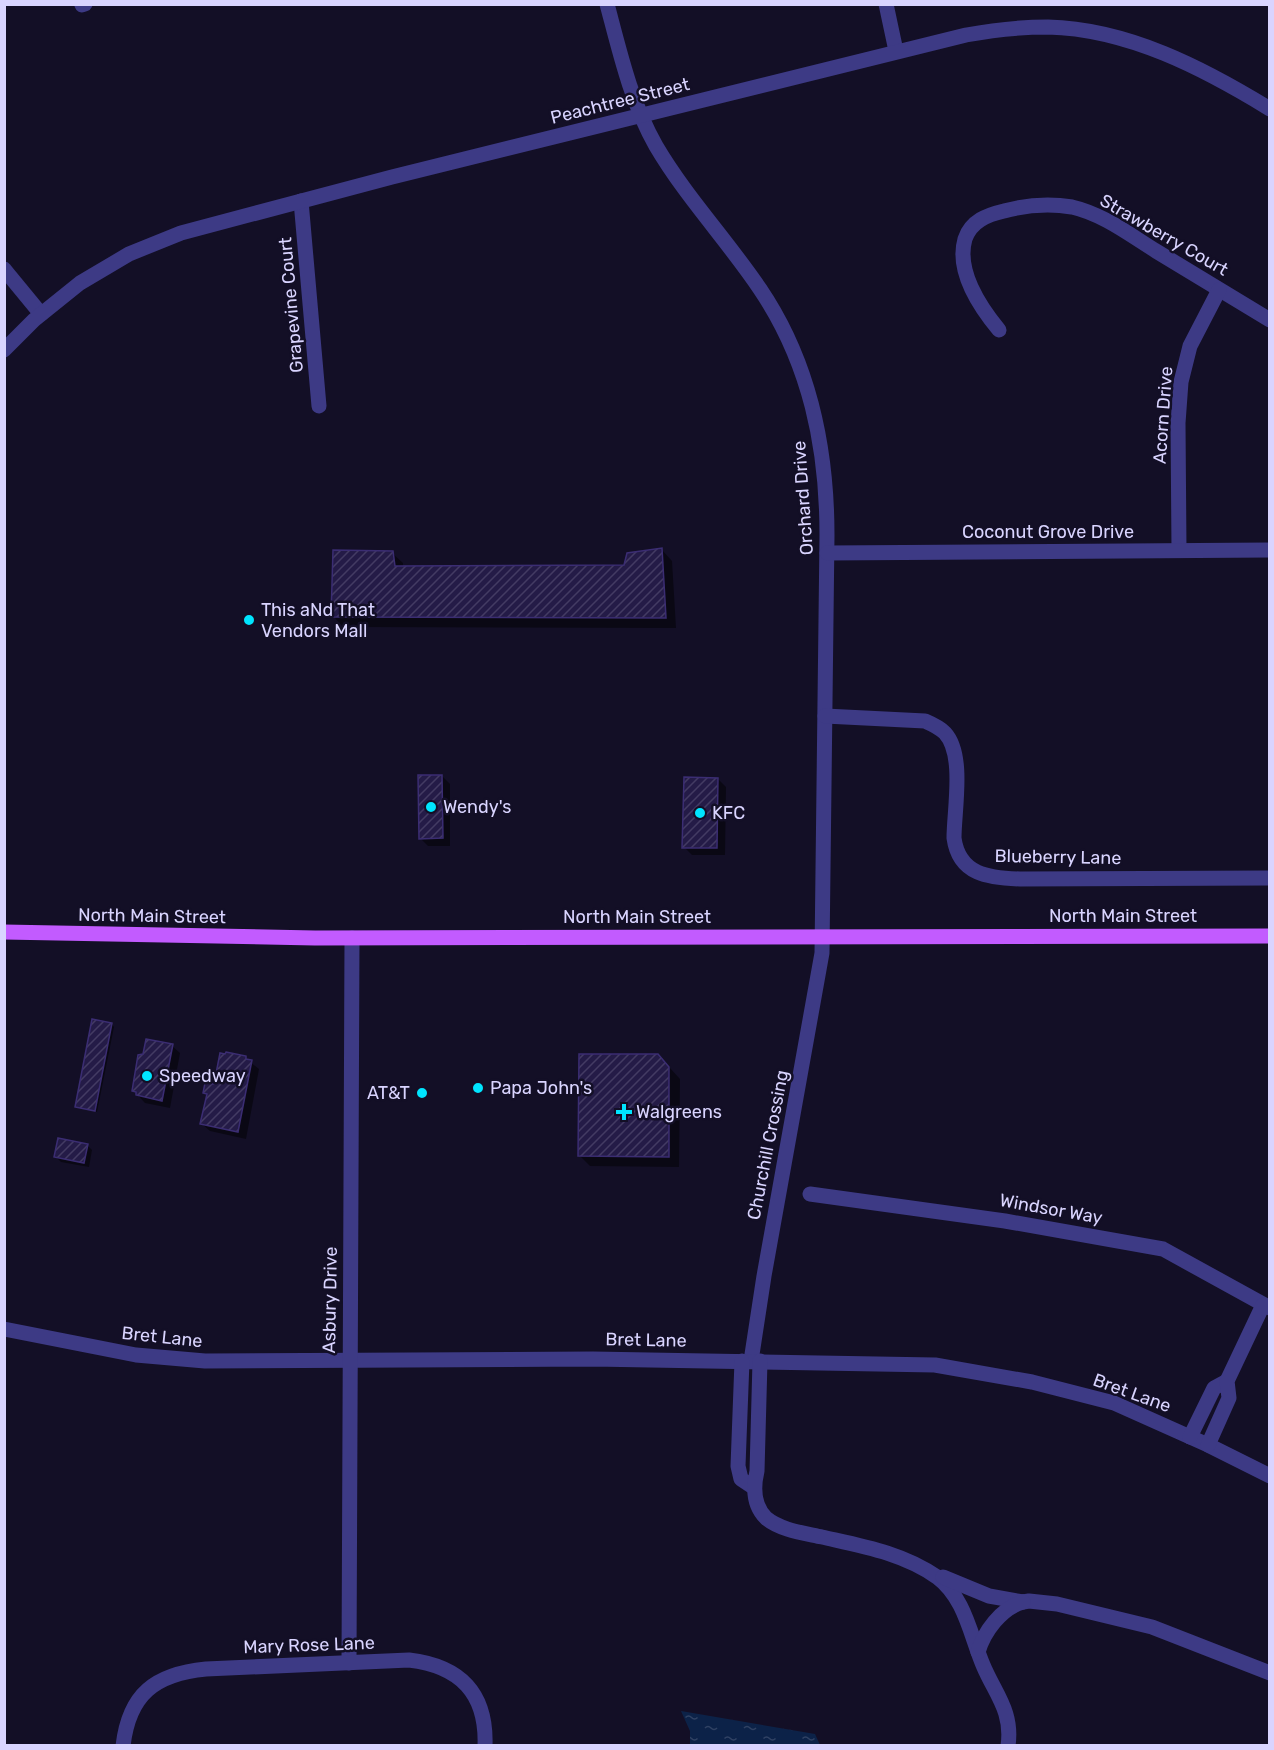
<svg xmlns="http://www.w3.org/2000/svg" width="1274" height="1750" font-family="Rubik,sans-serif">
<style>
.water{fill:url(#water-ripples)}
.shadow{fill:#0007}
.building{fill:url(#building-hatch);stroke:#3b2d73;stroke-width:1.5}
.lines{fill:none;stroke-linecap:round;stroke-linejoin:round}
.minor{stroke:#3d3a85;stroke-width:15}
.major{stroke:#c25bff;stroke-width:15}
.poi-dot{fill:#00e5ff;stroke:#130f26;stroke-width:2}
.labels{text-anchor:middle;stroke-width:5;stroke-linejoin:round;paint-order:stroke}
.street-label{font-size:18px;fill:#d9d4ff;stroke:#130f26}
.poi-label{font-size:18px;fill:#d9d4ff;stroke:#130f26;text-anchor:start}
</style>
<defs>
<pattern id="water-ripples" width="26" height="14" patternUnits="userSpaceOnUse" patternTransform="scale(1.5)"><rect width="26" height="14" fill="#0c2248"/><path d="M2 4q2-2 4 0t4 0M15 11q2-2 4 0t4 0" fill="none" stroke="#2f4163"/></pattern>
<pattern id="building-hatch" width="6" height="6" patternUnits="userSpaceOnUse" patternTransform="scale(1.5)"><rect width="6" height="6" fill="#241b47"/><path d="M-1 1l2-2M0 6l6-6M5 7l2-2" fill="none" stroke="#433b63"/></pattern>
</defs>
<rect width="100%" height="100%" fill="#130f26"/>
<!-- water -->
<polygon class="water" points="681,1711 815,1734 820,1745 690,1745 690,1731"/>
<!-- shadow -->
<g class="shadow">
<polygon points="662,550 672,561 676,628 343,627 333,616 392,553 403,563 403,567 625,567"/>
<polygon points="442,776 450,784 450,846 428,846 420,838"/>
<polygon points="718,779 726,787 725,855 692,855 684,847"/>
<polygon points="112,1024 114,1027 97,1112 79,1108 77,1106"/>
<polygon points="172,1046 180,1053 170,1108 145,1103 133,1090"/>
<polygon points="245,1058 259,1069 246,1139 210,1131 202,1124 208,1096 205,1093 215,1086"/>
<polygon points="669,1067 680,1079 679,1167 590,1166 580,1156"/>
<polygon points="87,1145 92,1150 89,1167 61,1162 56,1157"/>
</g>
<!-- building -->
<g class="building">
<polygon points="662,548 666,618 331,617 333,550 393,551 395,566 624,565 627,553"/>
<polygon points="418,775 442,775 443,838 419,839"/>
<polygon points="684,777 718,778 717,848 682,848"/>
<polygon points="92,1019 112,1023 95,1111 75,1107"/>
<polygon points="146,1039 173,1044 162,1101 136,1095 136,1092 132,1091 138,1055 143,1054"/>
<polygon points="226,1052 246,1056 246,1059 252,1060 238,1132 200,1124 207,1094 203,1093 205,1083 214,1084 220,1053 225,1054"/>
<polygon points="579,1054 658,1054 669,1067 669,1157 578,1156"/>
<polygon points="58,1138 88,1144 84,1163 54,1157"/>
</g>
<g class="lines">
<!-- minor -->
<g class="minor">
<path d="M607 4C620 53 631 102 656 146 686 197 727 240 760 289 810 363 827 447 827 535L822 953 764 1276 751 1361"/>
<polyline points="886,4 896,51"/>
<polyline points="82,5 85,4"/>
<polyline points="301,201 319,406"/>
<polyline points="4,269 41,314"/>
<path d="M999 330C979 306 956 270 965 239 971 221 987 215 1004 211 1026 205 1049 203 1072 207 1103 214 1130 235 1156 251 1194 274 1232 297 1270 320"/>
<path d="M4 350 34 320 80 283 129 254 181 233 392 177 966 35C993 30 1020 27 1048 27 1128 29 1203 68 1270 109"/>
<polyline points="1179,550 1178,423 1181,382 1190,346 1219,290"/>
<polyline points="827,553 1270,550"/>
<path d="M825 716 925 721C932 724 939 727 945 733 965 755 954 810 954 838 959 875 989 878 1020 879L1270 878"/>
<polyline points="810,1194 1005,1221 1163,1249 1270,1308"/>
<polyline points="4,1329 136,1355 205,1361 593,1359 935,1365 1032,1382 1114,1403 1208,1445 1270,1476"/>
<polyline points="742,1361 738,1466 741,1479 753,1487"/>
<path d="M760 1361 757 1471C753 1488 753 1505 766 1518 780 1530 804 1533 822 1537 862 1546 903 1553 937 1577 965 1598 970 1634 983 1665 995 1694 1013 1711 1008 1746"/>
<polyline points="1190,1437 1214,1388 1227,1381"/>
<polyline points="1208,1445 1229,1398 1227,1381 1263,1305"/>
<polyline points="943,1577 989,1596 1023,1602 1029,1601 1057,1604 1152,1627 1270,1673"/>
<path d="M978 1652C984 1632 1001 1608 1023 1602"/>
<polyline points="349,1663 352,938"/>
<path d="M123 1746C129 1694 155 1674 206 1669L409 1660C460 1666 487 1693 485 1746"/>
</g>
<!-- major -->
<polyline class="major" points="4,932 315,938 1270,936"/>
</g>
<!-- markers -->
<g class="poi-dot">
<circle cx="249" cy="620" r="6"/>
<circle cx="431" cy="807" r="6"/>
<circle cx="700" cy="813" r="6"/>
<circle cx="147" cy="1076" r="6"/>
<circle cx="478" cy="1088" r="6"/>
<circle cx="422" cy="1093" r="6"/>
<path d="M621 1103h6v6h6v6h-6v6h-6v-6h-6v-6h6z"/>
</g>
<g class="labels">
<!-- street labels -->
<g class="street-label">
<text transform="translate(620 101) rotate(-14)" y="6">Peachtree Street</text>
<text transform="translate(1164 235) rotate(30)" y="6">Strawberry Court</text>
<text transform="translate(291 305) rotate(-95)" y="6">Grapevine Court</text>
<text transform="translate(1163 415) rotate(-86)" y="6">Acorn Drive</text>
<text transform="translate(803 498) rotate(-94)" y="6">Orchard Drive</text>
<text x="1048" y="538">Coconut Grove Drive</text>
<text transform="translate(1058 857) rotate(1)" y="6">Blueberry Lane</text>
<text transform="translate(152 916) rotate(1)" y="6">North Main Street</text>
<text x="1123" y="922">North Main Street</text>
<text x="637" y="923">North Main Street</text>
<text transform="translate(768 1145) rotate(-79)" y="6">Churchill Crossing</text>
<text transform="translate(1051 1209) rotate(10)" y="6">Windsor Way</text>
<text transform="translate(330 1300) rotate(-89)" y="6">Asbury Drive</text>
<text transform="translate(162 1337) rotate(6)" y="6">Bret Lane</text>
<text transform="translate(646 1340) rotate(1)" y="6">Bret Lane</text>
<text transform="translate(1132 1393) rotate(20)" y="6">Bret Lane</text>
<text transform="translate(309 1645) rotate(-2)" y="6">Mary Rose Lane</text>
</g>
<!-- poi labels -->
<g class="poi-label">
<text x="261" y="616">This aNd That<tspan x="261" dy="21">Vendors Mall</tspan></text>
<text x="443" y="813">Wendy's</text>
<text x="712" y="819">KFC</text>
<text x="159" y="1082">Speedway</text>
<text x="490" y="1094">Papa John's</text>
<text x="410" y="1099" text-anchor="end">AT&amp;T</text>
<text x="636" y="1118">Walgreens</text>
</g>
</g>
<!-- border -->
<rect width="1274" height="1750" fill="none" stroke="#d9d4ff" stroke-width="12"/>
</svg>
